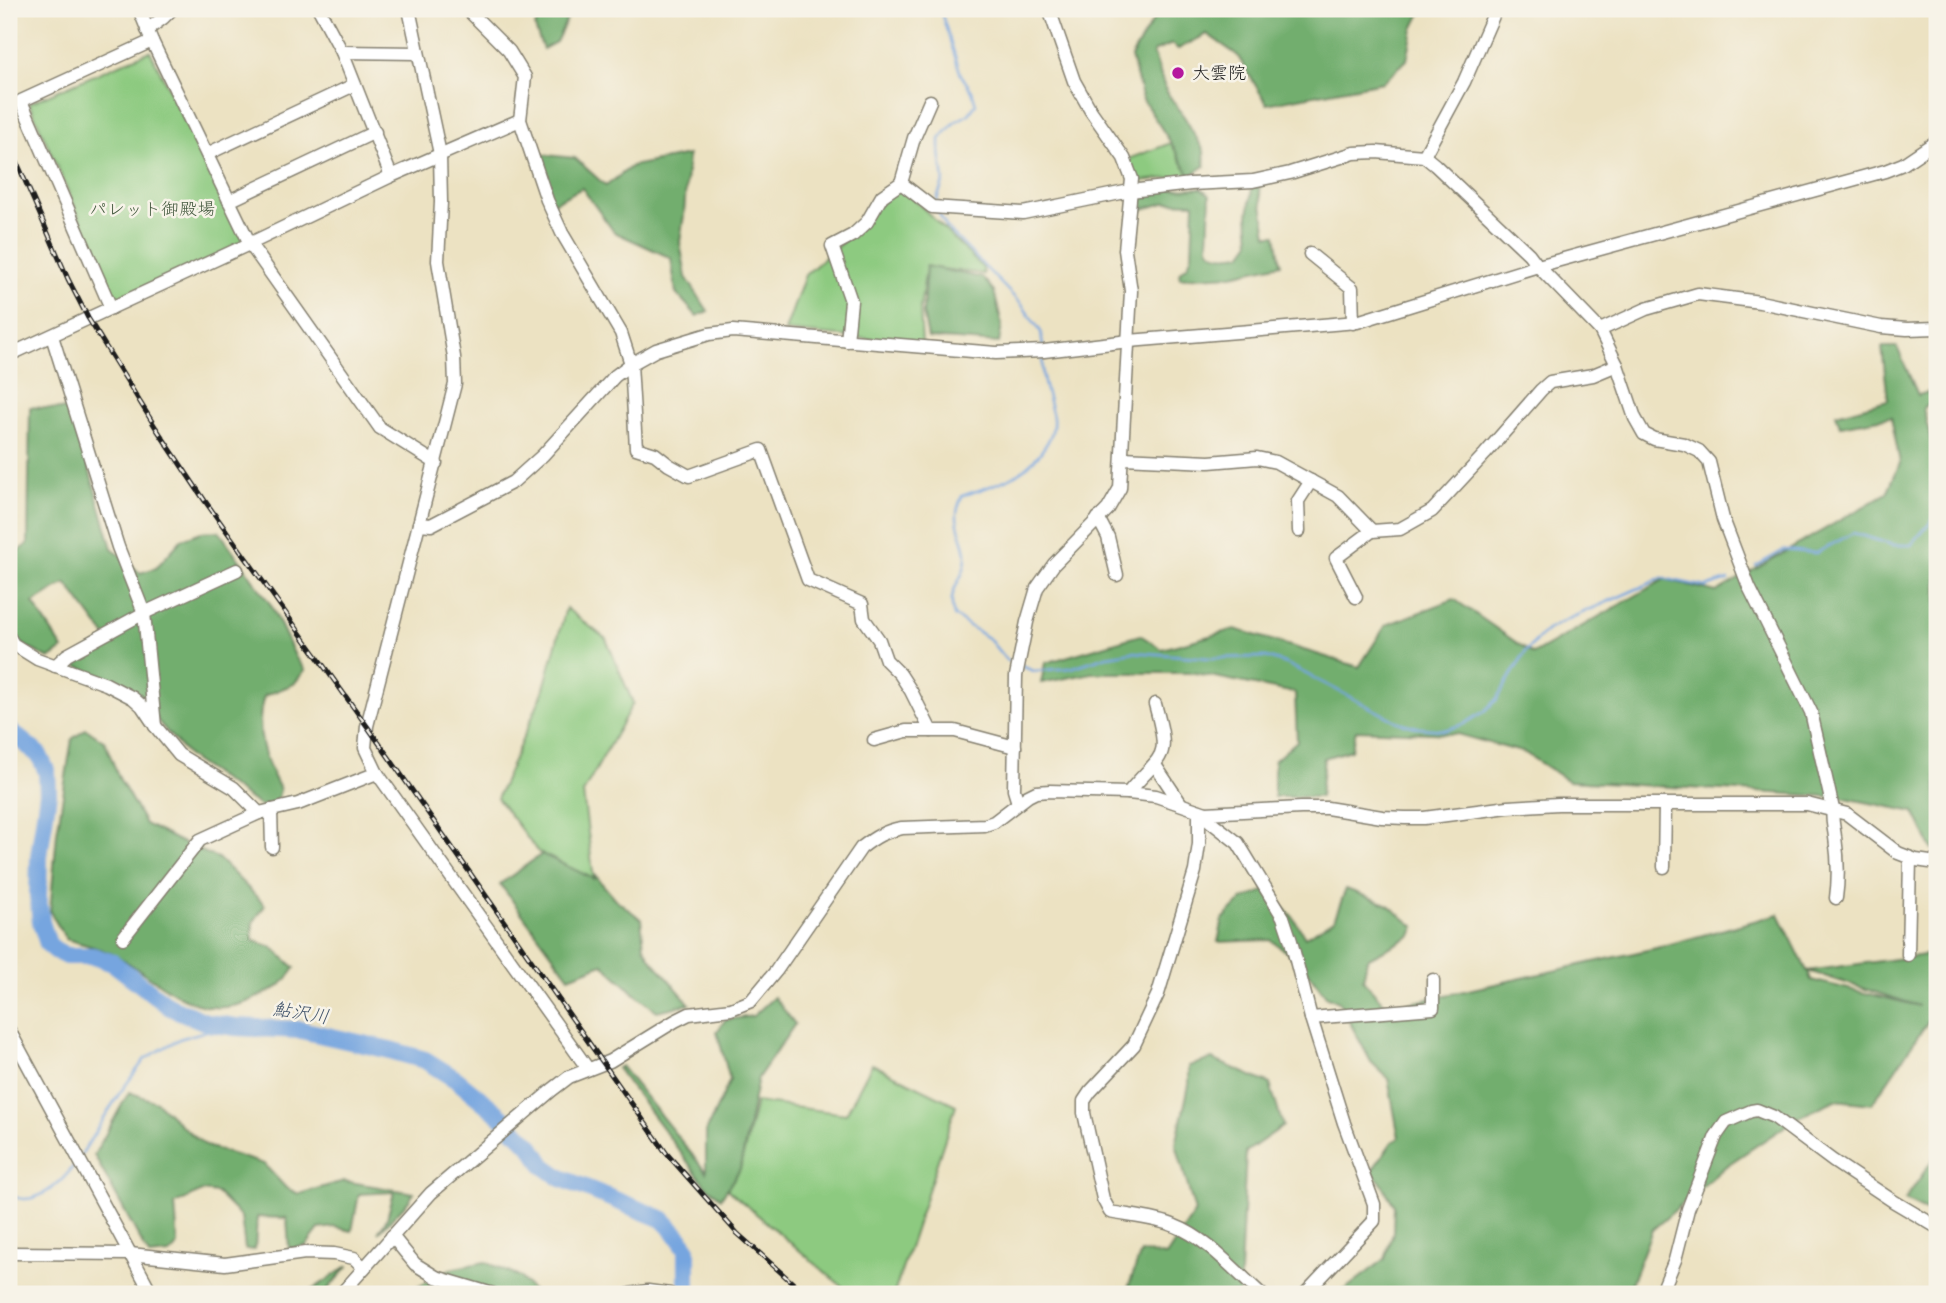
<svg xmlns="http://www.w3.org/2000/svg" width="1946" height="1303" font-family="Pangolin,'Klee One',sans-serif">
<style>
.green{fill:#8dca80;stroke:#54734e;stroke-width:2}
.forest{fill:#72ae6e;stroke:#476545;stroke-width:2;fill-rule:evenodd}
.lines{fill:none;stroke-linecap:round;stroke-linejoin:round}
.stream{stroke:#76a5df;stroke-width:2.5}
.river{stroke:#76a5df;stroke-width:18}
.minor-casing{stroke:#847f6f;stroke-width:15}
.minor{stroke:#fff;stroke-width:12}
.rail-casing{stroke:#1c1c1c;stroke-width:5}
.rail{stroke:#f7f3e8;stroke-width:2.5;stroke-dasharray:8;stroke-linecap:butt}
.poi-dot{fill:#b5179e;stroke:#f7f3e8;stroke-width:2.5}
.labels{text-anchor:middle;stroke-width:5;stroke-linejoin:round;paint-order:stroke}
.poi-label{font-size:18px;fill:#1c1c1c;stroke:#f7f3e8;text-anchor:start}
.park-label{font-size:18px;fill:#44593f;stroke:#f7f3e8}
.water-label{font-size:19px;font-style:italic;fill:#40536a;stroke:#f7f3e8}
</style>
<rect width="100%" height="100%" fill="#f7f3e8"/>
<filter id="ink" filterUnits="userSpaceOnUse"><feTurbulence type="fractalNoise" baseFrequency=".0143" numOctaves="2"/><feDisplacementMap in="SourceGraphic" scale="14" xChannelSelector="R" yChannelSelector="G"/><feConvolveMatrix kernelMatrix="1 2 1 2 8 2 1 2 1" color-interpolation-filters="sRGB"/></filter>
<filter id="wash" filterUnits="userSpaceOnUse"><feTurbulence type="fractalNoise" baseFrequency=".00686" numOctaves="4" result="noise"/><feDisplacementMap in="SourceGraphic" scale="28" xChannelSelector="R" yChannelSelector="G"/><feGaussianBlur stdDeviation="1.57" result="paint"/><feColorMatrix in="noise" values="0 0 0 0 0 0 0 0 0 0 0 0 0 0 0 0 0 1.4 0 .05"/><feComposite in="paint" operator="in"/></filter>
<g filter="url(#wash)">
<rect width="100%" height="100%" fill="#ece2c2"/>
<!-- green -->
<g class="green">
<polygon points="150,51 247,245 119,307 29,103"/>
<polygon points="1171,143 1190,176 1132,182 1125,160"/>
<polygon points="899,184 983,268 984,274 926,267 920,308 922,344 785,331 805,275 840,244"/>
<polygon points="566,608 606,639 633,703 583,793 594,880 538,852 497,798 543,692"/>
<polygon points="872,1064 956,1105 894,1294 851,1294 727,1189 740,1169 756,1102 846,1114"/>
</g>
<!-- forest -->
<g class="forest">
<polygon points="539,9 572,9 556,42 543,49 535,28"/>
<polygon points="1160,9 1423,9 1413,29 1407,60 1383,82 1267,104 1237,55 1207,34 1178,49 1172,44 1153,52 1166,91 1185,118 1204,151 1205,166 1190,176 1171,143 1143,100 1131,57"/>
<polygon points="537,154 575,158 606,186 632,166 688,155 684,215 680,242 686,277 708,311 697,316 676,293 671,258 614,232 582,188 551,204"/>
<path d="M1259 186 1267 235H1276L1281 264 1232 275 1180 278 1179 273 1188 265 1192 254 1194 203 1168 202 1133 212 1136 190 1201 188 1210 195 1208 247C1216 259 1229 255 1242 254L1250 243 1248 215 1252 188Z"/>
<polygon points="926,266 983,278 994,291 1002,325 999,343 928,338 923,313"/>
<polygon points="1882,347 1897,347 1918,395 1937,390 1937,401 1923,408 1937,466 1937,850 1932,849 1914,812 1840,797 1568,781 1525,753 1457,734 1356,730 1351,750 1324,758 1320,797 1274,797 1274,761 1297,741 1295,693 1195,673 1092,673 1041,683 1045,663 1140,635 1162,649 1235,629 1359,667 1386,625 1454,599 1533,654 1665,579 1716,592 1887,493 1900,463 1891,417 1840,426 1836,414 1888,400"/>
<path d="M30 407 72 410 112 548 140 573 156 568 182 539 201 532 219 531 271 605 296 658 305 670 294 684 264 696C254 730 264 759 280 789L277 803 260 806 189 757 155 718 136 691 69 663 107 638 66 583 33 603 63 649 49 659 9 637V564L10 557 28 544Z"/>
<path d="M86 729 105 742 119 778 145 824 189 846 218 858 265 905 253 923 252 940 272 947 295 968C283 986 278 988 258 997 195 1029 165 980 112 954 98 947 81 944 66 939L50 912 57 832 72 739Z"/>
<polygon points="542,854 594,879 595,875 614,898 641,919 644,947 652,960 690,1004 657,1011 634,993 603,964 569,977 500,884"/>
<path d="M1346 889 1387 904 1415 927 1411 936 1367 959 1363 980 1388 1008 1656 948 1779 914 1807 971 1925 955 1937 950V1012L1935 1011 1872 1104 1835 1100 1799 1117 1726 1166 1652 1230 1627 1294H1339L1385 1259 1393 1232 1394 1205 1380 1181 1371 1172 1392 1142 1399 1138 1388 1078 1371 1062 1339 1002 1326 996 1303 965 1271 940 1218 942 1223 919 1242 900 1266 890 1293 917 1305 937 1334 920ZM1808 971 1919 1006 1811 980Z"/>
<polygon points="774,997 795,1024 758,1078 740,1169 721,1198 705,1185 617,1068 621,1066 706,1172 706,1131 730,1080 717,1032 725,1020 753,1016"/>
<polygon points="1212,1059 1270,1084 1283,1126 1246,1152 1239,1294 1128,1294 1128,1288 1141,1252 1166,1256 1195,1212 1176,1144 1189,1085 1189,1066"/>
<polygon points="129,1092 157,1102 183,1127 206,1146 264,1164 286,1188 299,1194 344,1181 414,1193 408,1202 378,1233 387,1218 394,1192 359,1194 352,1231 335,1227 319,1229 306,1246 289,1249 287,1218 257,1217 255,1250 245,1249 241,1217 217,1193 202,1191 175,1204 178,1245 170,1254 149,1256 94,1155"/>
<polygon points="1937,1153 1937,1216 1905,1200"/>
<polygon points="485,1262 520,1277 535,1294 406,1294 450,1269"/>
<polygon points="349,1265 324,1294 306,1294"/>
</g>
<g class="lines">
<!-- stream -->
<g class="stream">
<polyline points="937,205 937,199 944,180 940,152 940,139 955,122 969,114 976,104 972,91 961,75 940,9"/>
<polyline points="938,212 947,228 1022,305 1041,332 1043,348"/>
<polyline points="1756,566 1784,550 1816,553 1853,533 1893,545 1911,545 1937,515"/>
<path d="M1015 663 1006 660 989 639 954 616C945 585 967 582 966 554 965 541 957 529 957 517 956 510 960 502 962 496 997 484 1027 477 1047 443 1052 435 1054 428 1053 418 1048 392 1040 383 1043 354"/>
<polyline points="1021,666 1034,671 1071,668 1107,656 1133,652 1209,658 1266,657 1287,664 1398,722 1420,728 1445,730 1464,724 1484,712 1497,699 1526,651 1547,630 1566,620 1662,578 1706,587 1728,580"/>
<polyline points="81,1155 119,1094 145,1059 179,1039 206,1031 216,1024"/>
<path d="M9 1194C33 1210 62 1183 75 1164"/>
</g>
<!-- river -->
<polyline class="river" points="9,730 39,755 47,772 48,793 39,856 38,896 41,922 48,944 55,950 66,956 93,956 113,963 170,1007 208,1023 236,1027 301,1030 390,1050 425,1060 457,1080 502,1117 532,1147 544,1166 561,1178 662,1219 675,1232 687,1249 687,1294"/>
</g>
</g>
<g filter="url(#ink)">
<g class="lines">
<!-- minor casing -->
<g class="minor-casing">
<g id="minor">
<polyline points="139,9 152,41 250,244 380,428 436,463"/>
<polyline points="319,9 342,52 391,176"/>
<polyline points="409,9 440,154 441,202 438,261 454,357 455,384 367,726 365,748 377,773 588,1069"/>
<polyline points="467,9 509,51 525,77 520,120 547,200 562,233 621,333 631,364 636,448 655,454 669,465 689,476 761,450 808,580 862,604 864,619 879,640 886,660 900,674 911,691 931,731"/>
<polyline points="147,30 163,18 172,9"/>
<polyline points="342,52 417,53"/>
<path d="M930 101 914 138 901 183 932 207 1023 213 1130 191 1191 184 1253 181 1290 173 1354 153 1376 152 1424 156 1435 165 1529 254 1538 266 1600 330 1617 365 1635 418 1644 434 1654 439 1684 444 1699 451 1709 462 1723 519 1749 587 1811 712 1833 809C1831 820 1834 827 1835 837 1838 857 1839 877 1836 898"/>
<polyline points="207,154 354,85"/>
<polyline points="1424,156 1464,82 1496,9"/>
<polyline points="229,201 375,132"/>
<polyline points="1310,254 1352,288 1353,323"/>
<polyline points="111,308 21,101 152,41"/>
<polyline points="1600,330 1646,309 1698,294 1760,302 1881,327 1907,329 1937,328"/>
<polyline points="52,336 118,547 144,613 155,726"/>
<polyline points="847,341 851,301 832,246 853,235 867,222 882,196 901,183"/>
<polyline points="9,355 247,245 391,176 520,120"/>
<polyline points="1123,458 1209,462 1257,458 1276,462 1338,496 1372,531 1400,529 1432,511 1485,454 1541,390 1550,382 1593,375 1617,365"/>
<polyline points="1098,518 1108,537 1117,575"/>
<polyline points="419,524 431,525 513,482 543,455 615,376 631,364 656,350 709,334 733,331 996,353 1044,351 1129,341 1357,322 1538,266 1885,171 1903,164 1937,141"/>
<polyline points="1299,531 1298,501 1311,481"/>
<polyline points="1356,597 1336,558 1372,531"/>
<polyline points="9,637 13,644 37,659 106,684 133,698 142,706 156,727 179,755 234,788 259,813 298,804 377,773"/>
<polyline points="55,666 67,655 144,613 237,570"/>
<polyline points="874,740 906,731 955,731 1015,747"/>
<polyline points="1155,765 1181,804"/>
<path d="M1128 793C1163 751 1171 762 1155 704"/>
<polyline points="1018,803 1014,790 1016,676 1027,622 1037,588 1054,564 1108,509 1120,488 1131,291 1125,250 1132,179 1124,158 1091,111 1074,81 1049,9"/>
<polyline points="271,810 272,847"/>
<path d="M1199 811V844L1195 871 1158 994 1134 1045 1090 1092 1084 1101V1113L1103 1199 1110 1212C1130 1216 1157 1218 1175 1226 1207 1238 1236 1272 1261 1294"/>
<polyline points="1206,813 1210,821 1238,843 1283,917 1291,941 1311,1018 1344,1123 1374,1204 1374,1221 1305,1294"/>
<polyline points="1664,867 1665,804"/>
<polyline points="123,938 200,840 259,813"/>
<polyline points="1908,955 1910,858"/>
<polyline points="1311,1018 1433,1008 1433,980"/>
<polyline points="9,1030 152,1294"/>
<polyline points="392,1236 415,1264 436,1277 493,1294"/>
<polyline points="9,1253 130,1254 225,1264 305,1253 334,1254 354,1258 364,1268"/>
<path d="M341 1294 431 1193 552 1090 569 1077 610 1061 675 1021 689 1014 731 1009 751 1001 776 971 861 848C875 837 885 831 902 828L985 825 994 822 1028 796 1036 792 1050 791 1128 793 1156 796 1206 813 1301 808H1327L1382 817 1405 818H1424L1508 807 1558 804H1807L1847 814 1898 853 1916 860 1937 863"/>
<polyline points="630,1294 648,1291 670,1294"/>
<polyline points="1661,1294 1675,1260 1688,1209 1716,1136 1726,1122 1751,1111 1757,1110 1774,1117 1833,1161 1893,1201 1937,1227"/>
</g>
</g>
<!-- minor -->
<use href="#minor" class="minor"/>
<!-- rail casing -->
<g class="rail-casing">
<polyline id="rail" points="9,144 68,279 88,318 156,428 205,501 367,726 667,1154 737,1233 805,1294"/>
</g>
<!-- rail -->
<use href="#rail" class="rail"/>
</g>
</g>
<!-- markers -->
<circle class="poi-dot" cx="1178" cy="73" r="7"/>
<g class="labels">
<!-- poi labels -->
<g class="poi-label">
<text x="1192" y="79">大雲院</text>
</g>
<!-- park labels -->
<g class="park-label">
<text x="152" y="215">パレット御殿場</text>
</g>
<!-- water labels -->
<g class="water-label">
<text transform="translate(301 1012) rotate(9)" y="7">鮎沢川</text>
</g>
</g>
<!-- margin -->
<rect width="1946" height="1303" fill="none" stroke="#f7f3e8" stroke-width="35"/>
</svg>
